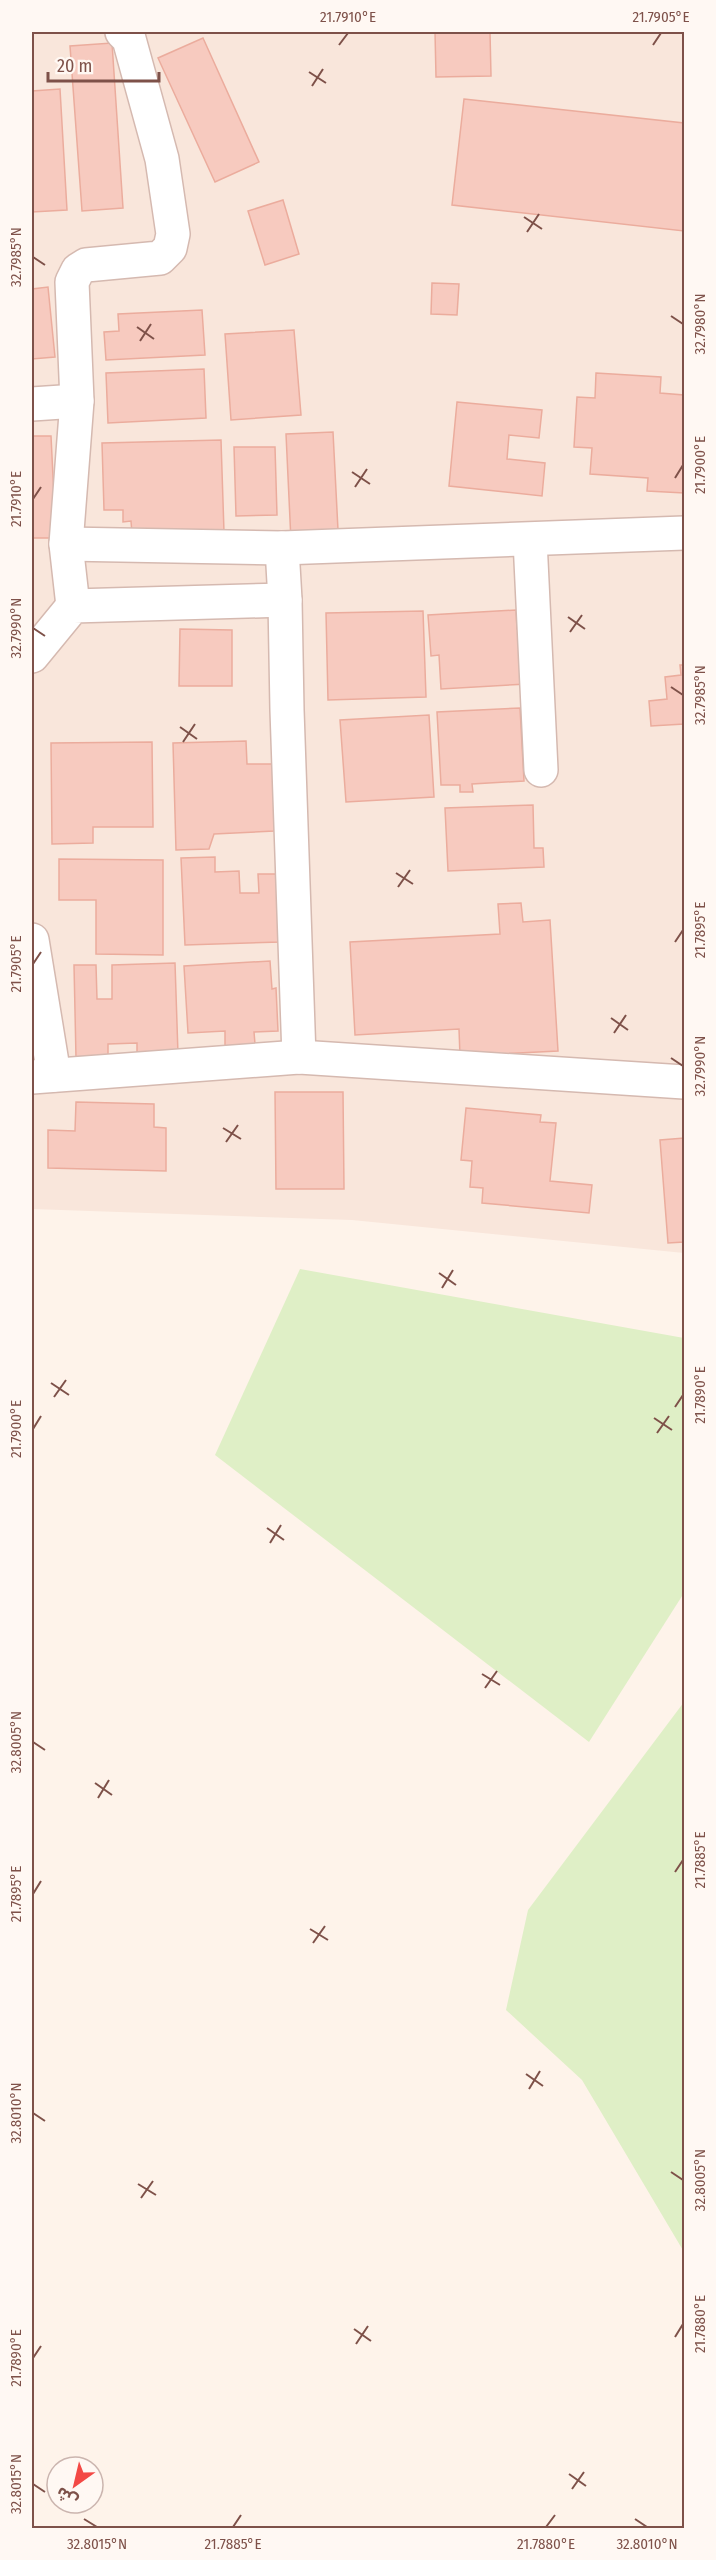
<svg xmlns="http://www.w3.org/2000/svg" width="716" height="2560" font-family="'Fira Sans Condensed','Noto Sans Arabic',sans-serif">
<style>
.residential{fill:#f9e6db}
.green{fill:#dfefc6}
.building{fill:#f7cabf;stroke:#ebac9d;stroke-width:1.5}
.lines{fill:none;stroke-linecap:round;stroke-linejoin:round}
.street-casing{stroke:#d5b9b0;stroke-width:36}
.street{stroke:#fff;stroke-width:33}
.ticks{fill:none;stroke:#7e5149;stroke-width:2}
.neatline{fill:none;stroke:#7e5149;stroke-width:2}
.ticks-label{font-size:15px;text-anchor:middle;fill:#7e5149}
</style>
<rect width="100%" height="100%" fill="#fef3ea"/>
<!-- residential -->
<polygon class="residential" points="32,32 684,32 684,1253 352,1220 32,1209"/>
<!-- green -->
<g class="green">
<polygon points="300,1269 684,1338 684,1593 589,1742 215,1455"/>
<polygon points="684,1702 684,2252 582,2080 506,2010 528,1910"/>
</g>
<!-- building -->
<g class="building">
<polygon points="435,32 490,32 491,76 436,77"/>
<polygon points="203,38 259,162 215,182 158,58"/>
<polygon points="112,43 123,208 82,211 70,46"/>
<polygon points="60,89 67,210 32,212 32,91"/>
<polygon points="464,99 684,123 684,231 452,205"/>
<polygon points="283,200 299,254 265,265 248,211"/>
<polygon points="432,283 459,284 457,315 431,314"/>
<polygon points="48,287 55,357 32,359 32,289"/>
<polygon points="202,310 205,355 106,360 104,332 119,331 118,314"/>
<polygon points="294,330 301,415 231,420 225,334"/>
<polygon points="204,369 206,418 108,423 106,373"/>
<polygon points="596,373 661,377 660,393 684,395 684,493 647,491 648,478 590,474 592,448 574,447 577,397 595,398"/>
<polygon points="457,402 542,410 539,438 509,435 507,459 545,463 542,496 449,486"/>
<polygon points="333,432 338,530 291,541 286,434"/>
<polygon points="32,436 51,436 56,538 32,538"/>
<polygon points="221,440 224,532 132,534 131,521 123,522 123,510 104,510 102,443"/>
<polygon points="234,447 275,447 277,515 236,516"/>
<polygon points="516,610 517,629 524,628 527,684 441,689 439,655 431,656 428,615"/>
<polygon points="423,611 426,697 328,700 326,613"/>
<polygon points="180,629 232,630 232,686 179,686"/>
<polygon points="680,665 684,665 684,724 651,726 649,701 667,699 665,677 681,675"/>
<polygon points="520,708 524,781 472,784 473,792 460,792 460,785 441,785 437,712"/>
<polygon points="429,715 434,797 346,802 340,720"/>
<polygon points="246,741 247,764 273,764 283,811 274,831 214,834 209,849 176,850 173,743"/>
<polygon points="152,742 153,827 93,827 93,843 52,844 51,743"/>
<polygon points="533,805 534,848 543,848 544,867 448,871 445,808"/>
<polygon points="215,857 215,872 239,871 240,893 259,893 258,874 278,874 280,942 185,945 181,858"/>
<polygon points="59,859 163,860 163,955 96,954 96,900 59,900"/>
<polygon points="521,903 523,922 550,920 558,1051 460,1056 459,1029 355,1035 350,942 500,934 498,904"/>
<polygon points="270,961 272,989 276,988 278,1031 254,1032 255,1044 225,1046 225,1031 188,1033 184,966"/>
<polygon points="175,963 178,1054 137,1054 137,1043 108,1044 108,1057 76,1058 74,965 96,965 97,999 112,999 112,965"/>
<polygon points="275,1092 343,1092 344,1189 276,1189"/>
<polygon points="76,1102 154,1104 154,1127 166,1128 166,1171 48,1168 48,1130 75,1131"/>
<polygon points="466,1108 541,1115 540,1122 556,1123 550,1181 592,1185 589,1213 482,1203 483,1188 470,1187 472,1161 461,1160"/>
<polygon points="684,1138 684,1242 668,1243 660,1140"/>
</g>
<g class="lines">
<!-- street casing -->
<g class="street-casing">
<g id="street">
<polyline points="32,404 77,401"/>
<polyline points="530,540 541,770"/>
<polyline points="66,544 282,548 684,533"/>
<polyline points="282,548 285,600 287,710 299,1057"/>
<polyline points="73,606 66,544 77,401 72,282 78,270 86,265 160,258 170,248 173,234 162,159 129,39 122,32"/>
<polyline points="32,656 73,606 285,600"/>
<polyline points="32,940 54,1075"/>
<polyline points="32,1077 299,1057 684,1082"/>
</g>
</g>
<!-- street -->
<use href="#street" class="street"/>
</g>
<!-- ticks -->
<path class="ticks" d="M339 45 348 33M653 45 661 33M309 72 326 83M312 86 323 69M524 217 542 229M527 232 539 214M33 257 45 265M671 316 683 324M137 327 154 339M140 341 151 324M352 472 370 484M675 478 683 465M355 487 367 469M33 499 41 487M568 617 585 629M33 628 45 636M570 632 582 615M671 687 683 695M180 727 197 739M183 742 195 724M396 873 413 884M398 887 410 870M675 942 683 930M33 964 41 952M611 1018 628 1030M614 1033 626 1015M671 1058 683 1066M223 1128 241 1139M226 1142 238 1125M439 1273 456 1285M442 1288 453 1270M51 1383 69 1395M54 1397 66 1380M675 1407 683 1395M654 1418 672 1430M33 1429 41 1416M657 1433 669 1416M267 1528 284 1540M270 1543 281 1525M482 1674 500 1685M485 1688 497 1671M33 1742 45 1750M95 1783 112 1795M98 1798 109 1780M675 1872 683 1860M33 1894 41 1881M310 1929 328 1940M313 1943 325 1926M526 2074 543 2086M529 2089 540 2071M33 2113 45 2121M671 2172 683 2180M138 2184 156 2195M141 2198 153 2181M354 2329 371 2341M675 2337 683 2324M356 2344 368 2326M33 2358 41 2346M569 2474 586 2486M33 2484 45 2492M572 2489 584 2472M84 2519 97 2527M635 2519 647 2527M233 2527 241 2515M546 2527 555 2515"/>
<!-- border -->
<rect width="716" height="2560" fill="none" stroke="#fff8f3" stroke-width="66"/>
<!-- north arrow -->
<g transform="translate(75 2485) rotate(214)"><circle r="28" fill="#fff8f3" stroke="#cbb5af" stroke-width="1.5"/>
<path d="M0-4.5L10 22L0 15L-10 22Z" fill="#f34945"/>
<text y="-9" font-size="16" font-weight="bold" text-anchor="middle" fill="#7e5149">ش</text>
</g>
<!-- scale -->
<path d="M48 72v9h111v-9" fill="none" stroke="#7e5149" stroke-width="3"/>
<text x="57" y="72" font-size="18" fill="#7e5149" stroke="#fff8f3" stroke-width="4.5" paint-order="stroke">20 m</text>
<rect x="33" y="33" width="650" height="2494" class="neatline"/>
<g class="ticks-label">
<text x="348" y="22">21.7910°E</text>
<text x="661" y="22">21.7905°E</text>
<text transform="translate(16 257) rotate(-90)" y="5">32.7985°N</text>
<text transform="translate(700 324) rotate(-90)" y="5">32.7980°N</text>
<text transform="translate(700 465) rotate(-90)" y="5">21.7900°E</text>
<text transform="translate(16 499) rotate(-90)" y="5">21.7910°E</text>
<text transform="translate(16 628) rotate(-90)" y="5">32.7990°N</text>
<text transform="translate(700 695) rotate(-90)" y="5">32.7985°N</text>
<text transform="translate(700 930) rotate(-90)" y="5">21.7895°E</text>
<text transform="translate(16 964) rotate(-90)" y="5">21.7905°E</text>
<text transform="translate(700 1066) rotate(-90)" y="5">32.7990°N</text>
<text transform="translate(700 1395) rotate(-90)" y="5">21.7890°E</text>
<text transform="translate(16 1429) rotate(-90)" y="5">21.7900°E</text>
<text transform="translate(16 1742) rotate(-90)" y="5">32.8005°N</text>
<text transform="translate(700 1860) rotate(-90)" y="5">21.7885°E</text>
<text transform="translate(16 1894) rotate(-90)" y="5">21.7895°E</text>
<text transform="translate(16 2113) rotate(-90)" y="5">32.8010°N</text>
<text transform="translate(700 2180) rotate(-90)" y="5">32.8005°N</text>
<text transform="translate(700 2324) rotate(-90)" y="5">21.7880°E</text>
<text transform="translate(16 2358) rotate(-90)" y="5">21.7890°E</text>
<text transform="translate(16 2484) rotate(-90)" y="5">32.8015°N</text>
<text x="97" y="2549">32.8015°N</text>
<text x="233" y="2549">21.7885°E</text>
<text x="546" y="2549">21.7880°E</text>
<text x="647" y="2549">32.8010°N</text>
</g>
</svg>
